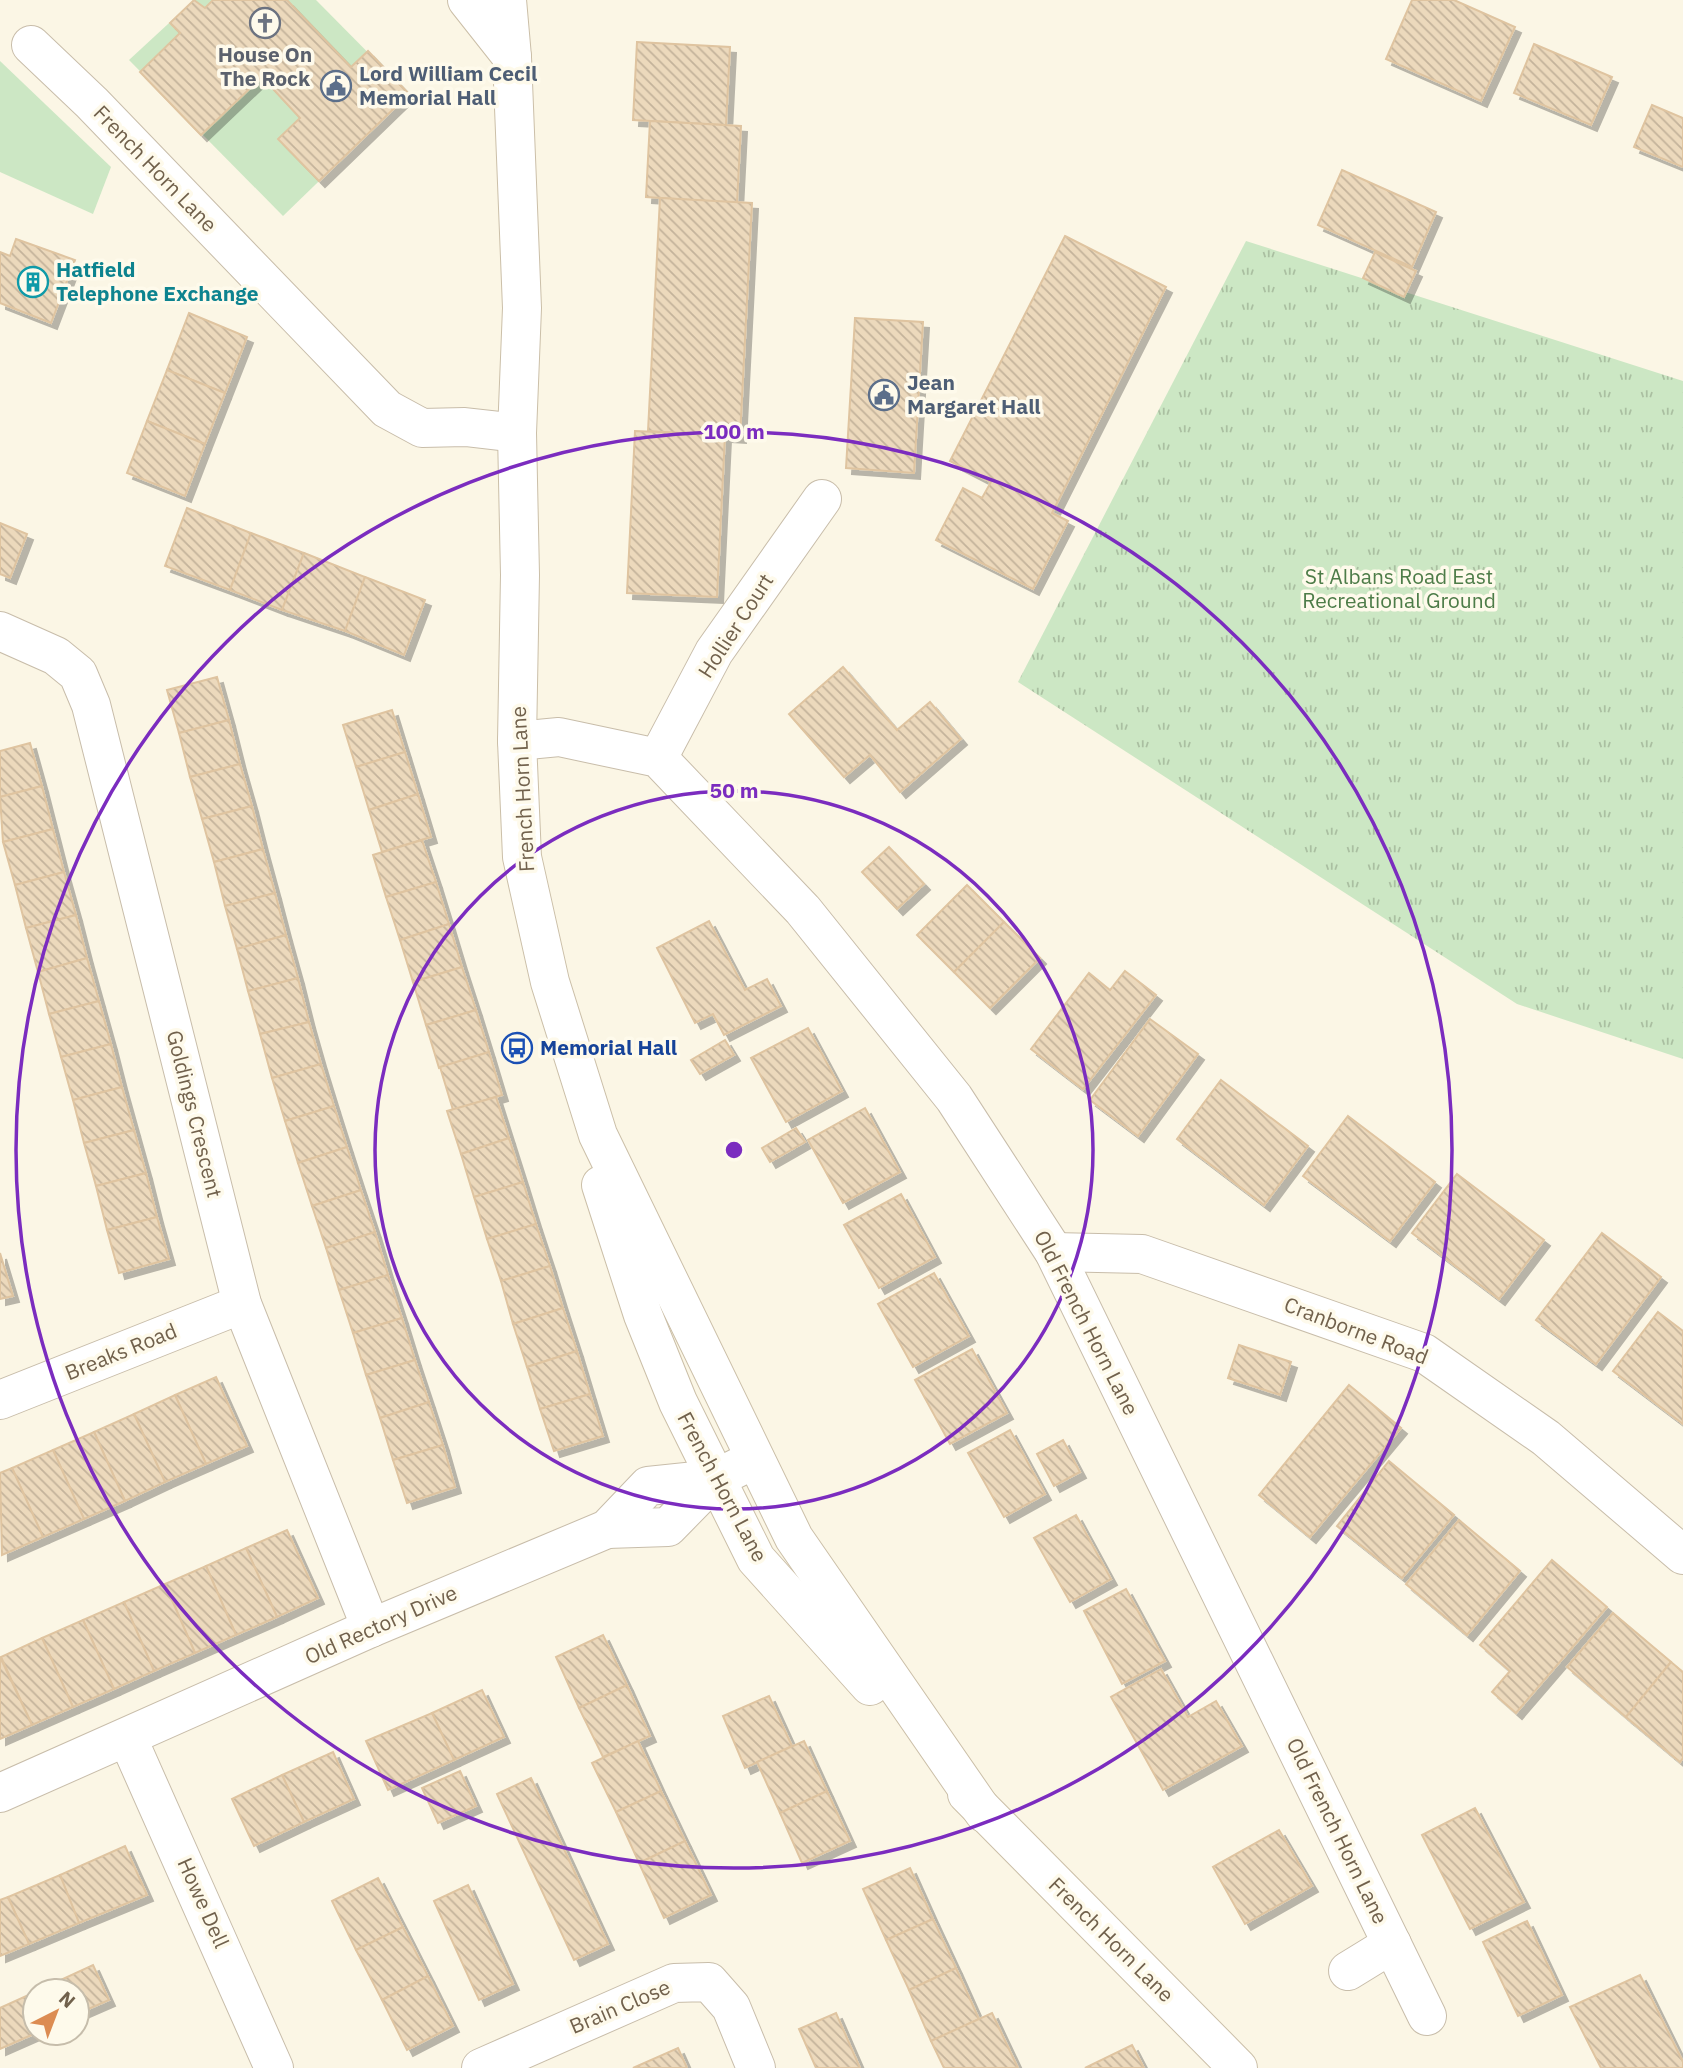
<svg xmlns="http://www.w3.org/2000/svg" width="1683" height="2068" font-family="'IBM Plex Sans',sans-serif">
<style>
.green{fill:#cce7c4}
.park{fill:url(#park-tufts)}
.building{fill:url(#building-back-hatch);stroke:#dfc4a0;stroke-width:2;filter:url(#shadow)}
.lines{fill:none;stroke-linecap:round;stroke-linejoin:round}
.street-casing{stroke:#c8bdaa;stroke-width:40}
.secondary-casing{stroke:#cbbfa8;stroke-width:40}
.street{stroke:#fff;stroke-width:38}
.secondary{stroke:#fff;stroke-width:38}
.ring{fill:none;stroke:#7b2cbf;stroke-width:3.5}
.labels{text-anchor:middle;stroke-width:7;stroke-linejoin:round;paint-order:stroke}
.worship-label{font-size:21px;font-weight:bold;fill:#5b616d;stroke:#fefaeb}
.service-label{font-size:21px;font-weight:bold;fill:#4e5e75;stroke:#fefaeb;text-anchor:start}
.street-label{font-size:21px;fill:#71614c;stroke:#fefaeb}
.culture-label{font-size:21px;font-weight:bold;fill:#0d838f;stroke:#fefaeb;text-anchor:start}
.park-label{font-size:21px;fill:#4d7c48;stroke:#fefaeb}
.transit-label{font-size:21px;font-weight:bold;fill:#164399;stroke:#fefaeb;text-anchor:start}
.centre{fill:#7b2cbf;stroke:#fefaeb;stroke-width:3.5}
.ring-label{font-size:21px;text-anchor:middle;font-weight:bold;fill:#7b2cbf;stroke:#fefaeb;stroke-width:7;stroke-linejoin:round;paint-order:stroke}
</style>
<defs>
<pattern id="park-tufts" width="24" height="20" patternUnits="userSpaceOnUse" patternTransform="scale(1.75)"><rect width="24" height="20" fill="#cce7c4"/><path d="M3 7l-1-3M5 7V3M7 7l1-3M15 17l-1-3M17 17v-4M19 17l1-3" fill="none" stroke="#aabfa1"/></pattern>
<pattern id="building-back-hatch" width="6" height="6" patternUnits="userSpaceOnUse" patternTransform="scale(1.75)"><rect width="6" height="6" fill="#ecd9bc"/><path d="M-1 5l2 2M0 0l6 6M5-1l2 2" fill="none" stroke="#c4b39b"/></pattern>
<filter id="shadow"><feDropShadow dx="6" dy="6" stdDeviation="0" flood-color="#0004"/></filter>
</defs>
<rect width="100%" height="100%" fill="#fbf6e5"/>
<!-- green -->
<g class="green">
<polygon points="194,0 316,0 409,94 283,216 129,60"/>
<polygon points="0,61 111,167 93,214 0,172"/>
</g>
<!-- park -->
<polygon class="park" points="1246,241 1683,381 1683,1059 1517,1004 1018,682"/>
<!-- building -->
<g class="building">
<polygon points="194,0 205,8 213,0 287,0 351,67 368,51 409,94 319,181 278,139 300,118 262,77 201,135 140,72 180,33 170,23"/>
<polygon points="1412,0 1454,0 1515,27 1481,101 1386,59"/>
<polygon points="637,42 730,47 726,125 633,120"/>
<polygon points="1534,44 1612,77 1591,125 1514,93"/>
<polygon points="1652,105 1683,118 1683,167 1634,147"/>
<polygon points="650,121 741,126 737,203 646,197"/>
<polygon points="1342,170 1436,212 1412,267 1318,225"/>
<polygon points="660,198 752,203 740,437 648,431"/>
<polygon points="1065,236 1166,287 1052,513 1068,521 1033,589 936,540 963,488 982,498 991,482 950,461"/>
<polygon points="16,239 75,260 51,323 0,303 0,252 10,256"/>
<polygon points="1375,252 1416,271 1404,297 1363,278"/>
<polygon points="189,313 247,337 225,393 167,370"/>
<polygon points="855,318 923,322 914,473 846,468"/>
<polygon points="167,370 225,393 205,444 147,421"/>
<polygon points="147,421 205,444 185,496 127,473"/>
<polygon points="635,431 725,435 717,597 627,593"/>
<polygon points="187,508 251,533 230,590 165,566"/>
<polygon points="0,523 27,534 10,578 0,574"/>
<polygon points="251,533 304,553 282,610 230,590"/>
<polygon points="304,553 365,577 345,631 282,610"/>
<polygon points="365,577 425,600 404,655 345,631"/>
<polygon points="843,667 897,730 930,702 961,739 900,792 870,755 844,777 789,714"/>
<polygon points="217,677 229,720 179,733 167,690"/>
<polygon points="392,710 405,752 356,767 343,725"/>
<polygon points="229,720 240,764 190,777 179,733"/>
<polygon points="30,743 42,786 0,797 0,751"/>
<polygon points="405,752 418,794 369,810 356,767"/>
<polygon points="240,764 252,806 202,819 190,777"/>
<polygon points="42,786 53,829 3,842 0,797"/>
<polygon points="418,794 431,837 382,852 369,810"/>
<polygon points="252,806 263,849 214,862 202,819"/>
<polygon points="53,829 64,872 15,885 3,842"/>
<polygon points="422,840 436,882 386,897 373,855"/>
<polygon points="889,847 924,884 897,909 862,872"/>
<polygon points="263,849 275,893 225,906 214,862"/>
<polygon points="64,872 76,915 26,928 15,885"/>
<polygon points="436,882 449,924 400,940 386,897"/>
<polygon points="967,885 1004,922 954,972 917,935"/>
<polygon points="275,893 286,935 237,949 225,906"/>
<polygon points="76,915 87,958 38,972 26,928"/>
<polygon points="709,921 745,990 767,979 781,1006 724,1035 713,1014 695,1023 657,948"/>
<polygon points="1004,922 1040,958 990,1008 954,972"/>
<polygon points="449,924 462,967 413,982 400,940"/>
<polygon points="286,935 298,978 248,991 237,949"/>
<polygon points="87,958 99,1001 49,1014 38,972"/>
<polygon points="462,967 476,1010 426,1025 413,982"/>
<polygon points="1125,971 1156,995 1083,1089 1031,1049 1089,973 1110,990"/>
<polygon points="298,978 309,1022 260,1034 248,991"/>
<polygon points="99,1001 111,1044 61,1057 49,1014"/>
<polygon points="476,1010 489,1052 439,1068 426,1025"/>
<polygon points="1150,1019 1198,1054 1138,1136 1090,1100"/>
<polygon points="309,1022 321,1064 272,1078 260,1034"/>
<polygon points="808,1028 842,1091 786,1122 751,1058"/>
<polygon points="725,1040 734,1055 700,1074 691,1060"/>
<polygon points="111,1044 122,1087 73,1100 61,1057"/>
<polygon points="489,1052 502,1095 453,1110 440,1067"/>
<polygon points="321,1064 334,1106 285,1121 272,1078"/>
<polygon points="1221,1080 1308,1146 1264,1205 1177,1139"/>
<polygon points="122,1087 134,1130 84,1143 73,1100"/>
<polygon points="496,1097 509,1138 461,1154 447,1111"/>
<polygon points="334,1106 347,1147 298,1163 285,1121"/>
<polygon points="865,1108 900,1172 843,1203 808,1140"/>
<polygon points="1348,1116 1435,1182 1390,1241 1303,1176"/>
<polygon points="796,1128 805,1142 770,1162 762,1148"/>
<polygon points="134,1130 146,1173 96,1186 84,1143"/>
<polygon points="509,1138 523,1182 474,1197 461,1154"/>
<polygon points="347,1147 361,1190 312,1206 298,1163"/>
<polygon points="146,1173 157,1217 107,1230 96,1186"/>
<polygon points="1457,1174 1544,1240 1499,1299 1412,1233"/>
<polygon points="523,1182 536,1224 487,1239 474,1197"/>
<polygon points="361,1190 375,1232 326,1248 312,1206"/>
<polygon points="901,1194 935,1257 879,1288 844,1225"/>
<polygon points="157,1217 169,1259 119,1273 107,1230"/>
<polygon points="536,1224 550,1266 501,1281 487,1239"/>
<polygon points="375,1232 388,1275 339,1290 326,1248"/>
<polygon points="1602,1233 1661,1277 1596,1364 1536,1320"/>
<polygon points="0,1253 13,1296 0,1299"/>
<polygon points="550,1266 563,1308 513,1324 501,1281"/>
<polygon points="934,1273 969,1336 913,1367 878,1304"/>
<polygon points="388,1275 402,1318 353,1333 339,1290"/>
<polygon points="563,1308 577,1351 527,1367 513,1324"/>
<polygon points="1658,1312 1683,1331 1683,1424 1613,1371"/>
<polygon points="402,1318 415,1360 366,1375 353,1333"/>
<polygon points="1239,1345 1291,1362 1280,1395 1228,1378"/>
<polygon points="972,1349 1007,1413 950,1444 915,1380"/>
<polygon points="577,1351 590,1394 540,1409 527,1367"/>
<polygon points="415,1360 429,1402 380,1418 366,1375"/>
<polygon points="216,1377 247,1446 206,1464 175,1395"/>
<polygon points="1349,1385 1401,1428 1310,1537 1259,1495"/>
<polygon points="590,1394 603,1436 554,1451 540,1409"/>
<polygon points="175,1395 206,1464 165,1482 134,1414"/>
<polygon points="429,1402 443,1445 393,1460 380,1418"/>
<polygon points="134,1414 165,1482 125,1501 94,1432"/>
<polygon points="1010,1430 1045,1494 1004,1517 968,1453"/>
<polygon points="94,1432 125,1501 84,1519 53,1450"/>
<polygon points="1063,1440 1080,1472 1054,1486 1037,1454"/>
<polygon points="443,1445 455,1487 407,1503 393,1460"/>
<polygon points="53,1450 84,1519 43,1537 12,1468"/>
<polygon points="1389,1461 1454,1515 1402,1578 1337,1526"/>
<polygon points="12,1468 43,1537 2,1555 0,1473"/>
<polygon points="1076,1515 1111,1579 1070,1602 1034,1538"/>
<polygon points="1459,1520 1520,1571 1467,1635 1406,1584"/>
<polygon points="287,1530 318,1598 277,1617 246,1548"/>
<polygon points="246,1548 277,1617 236,1635 206,1566"/>
<polygon points="1552,1560 1607,1607 1516,1713 1492,1692 1510,1671 1480,1645"/>
<polygon points="206,1566 236,1635 195,1653 165,1584"/>
<polygon points="165,1584 195,1653 154,1671 124,1602"/>
<polygon points="1126,1589 1165,1661 1122,1684 1084,1611"/>
<polygon points="124,1602 154,1671 114,1689 83,1620"/>
<polygon points="1613,1613 1671,1662 1626,1717 1567,1667"/>
<polygon points="83,1620 114,1689 73,1707 42,1638"/>
<polygon points="603,1635 627,1685 579,1708 556,1657"/>
<polygon points="42,1638 73,1707 32,1725 1,1657"/>
<polygon points="0,1657 32,1725 0,1739"/>
<polygon points="1671,1662 1683,1672 1683,1758 1680,1762 1626,1717"/>
<polygon points="1161,1669 1188,1717 1216,1701 1242,1746 1163,1790 1111,1697"/>
<polygon points="627,1685 650,1736 603,1757 579,1708"/>
<polygon points="482,1690 504,1737 454,1760 432,1713"/>
<polygon points="769,1696 792,1746 745,1768 723,1716"/>
<polygon points="432,1713 454,1760 388,1790 366,1741"/>
<polygon points="638,1741 661,1791 616,1812 592,1763"/>
<polygon points="804,1741 827,1791 780,1813 757,1762"/>
<polygon points="333,1752 354,1799 304,1822 282,1775"/>
<polygon points="460,1771 476,1806 438,1823 422,1788"/>
<polygon points="282,1775 304,1822 254,1846 232,1799"/>
<polygon points="531,1778 608,1944 574,1960 497,1794"/>
<polygon points="661,1791 685,1841 639,1863 616,1812"/>
<polygon points="827,1791 850,1841 802,1863 780,1813"/>
<polygon points="1475,1808 1524,1902 1470,1929 1422,1835"/>
<polygon points="1279,1830 1312,1886 1245,1924 1213,1867"/>
<polygon points="685,1841 711,1895 664,1918 639,1863"/>
<polygon points="125,1846 147,1895 79,1923 60,1875"/>
<polygon points="910,1868 933,1919 886,1940 863,1889"/>
<polygon points="60,1875 79,1923 29,1944 8,1897"/>
<polygon points="378,1878 403,1927 356,1950 332,1901"/>
<polygon points="468,1885 513,1984 479,2000 434,1901"/>
<polygon points="8,1897 29,1944 0,1956 0,1900"/>
<polygon points="933,1919 956,1968 909,1990 886,1940"/>
<polygon points="1527,1921 1562,1995 1518,2016 1483,1942"/>
<polygon points="403,1927 428,1976 382,2000 356,1950"/>
<polygon points="93,1965 109,2000 77,2014 77,1991 37,1991"/>
<polygon points="956,1968 979,2019 931,2041 909,1990"/>
<polygon points="1640,1975 1683,2062 1683,2068 1601,2068 1570,2007"/>
<polygon points="428,1976 453,2026 407,2050 382,2000"/>
<polygon points="35,1992 36,2033 0,2049 0,2008"/>
<polygon points="836,2013 860,2068 816,2068 799,2029"/>
<polygon points="992,2013 1018,2068 944,2068 931,2041"/>
<polygon points="1132,2045 1144,2068 1085,2068"/>
<polygon points="678,2048 687,2068 633,2068"/>
</g>
<g class="lines">
<!-- street casing -->
<g class="street-casing">
<g id="street">
<polyline points="31,45 92,103 387,409 422,428 465,427 517,433"/>
<polyline points="0,631 56,656 78,674 91,705 242,1304 371,1628"/>
<polyline points="517,741 559,737 658,758 803,910 954,1098 1054,1252 1427,2016"/>
<polyline points="658,758 714,652 822,499"/>
<polyline points="1054,1252 1142,1254 1424,1353 1546,1438 1683,1555"/>
<polyline points="0,1400 242,1304"/>
<polyline points="607,1529 668,1527 715,1479"/>
<polyline points="128,1739 274,2068"/>
<polyline points="0,1793 371,1628 607,1529 648,1486 715,1479 755,1459"/>
<polyline points="1348,1971 1392,1944"/>
<polyline points="481,2068 674,1983 709,1982 731,2007 756,2068"/>
</g>
</g>
<!-- secondary casing -->
<g class="secondary-casing">
<g id="secondary">
<polyline points="467,0 512,57"/>
<polyline points="507,0 512,57 522,308 517,433 520,575 517,741 522,857 550,982 598,1135 794,1538 984,1813"/>
<polyline points="601,1185 643,1315 678,1402 756,1559 870,1686"/>
<polyline points="967,1794 1238,2068"/>
</g>
</g>
<!-- street -->
<use href="#street" class="street"/>
<!-- secondary -->
<use href="#secondary" class="secondary"/>
</g>
<!-- distance rings -->
<g class="ring">
<circle cx="734" cy="1150" r="359"/>
<circle cx="734" cy="1150" r="718"/>
</g>
<!-- icons -->
<defs>
<g id="church-ring" transform="scale(1.575)"><circle r="9.5" fill="#fefaeb" stroke="#6b7280" stroke-width="1.5"/><path d="M-1.2-6h2.4v3.5h3.3v2.4h-3.3V6h-2.4V-.1h-3.3v-2.4h3.3Z" fill="#6b7280"/></g>
<g id="civic-ring" transform="scale(1.575)"><circle r="9.5" fill="#fefaeb" stroke="#5c6f8a" stroke-width="1.5"/><path d="M-.6-6.5H3V-4.5H.6V-3L4-1V1h2V6H-6V1h2V-1L-.6-3ZM-1.2 2.5V6h2.4V2.5Z" fill="#5c6f8a"/></g>
<g id="building-ring" transform="scale(1.575)"><circle r="9.5" fill="#fefaeb" stroke="#0f9aa8" stroke-width="1.5"/><path d="M-4-6H4V6H1V3H-1V6H-4ZM-2.5-4.3h1.7v1.8h-1.7ZM.8-4.3h1.7v1.8H.8ZM-2.5-1h1.7V.8h-1.7ZM.8-1h1.7V.8H.8Z" fill="#0f9aa8"/></g>
<g id="bus-ring" transform="scale(1.575)"><circle r="9.5" fill="#fefaeb" stroke="#1a4fb4" stroke-width="1.5"/><path d="M-5-6H5V4H4V6H2V4H-2V6H-4V4H-5ZM-3.5-4V0h7V-4ZM-3.5 1.2v1.5H-2V1.2ZM2 1.2v1.5H3.5V1.2Z" fill="#1a4fb4"/></g>
</defs>
<g fill-rule="evenodd">
<use href="#church-ring" x="265" y="23"/>
<use href="#civic-ring" x="336" y="86"/>
<use href="#building-ring" x="33" y="282"/>
<use href="#civic-ring" x="884" y="395"/>
<use href="#bus-ring" x="517" y="1048"/>
</g>
<g class="labels">
<!-- worship labels -->
<g class="worship-label">
<text x="265" y="62">House On<tspan x="265" dy="24">The Rock</tspan></text>
</g>
<!-- service labels -->
<g class="service-label">
<text x="359" y="81">Lord William Cecil<tspan x="359" dy="24">Memorial Hall</tspan></text>
<text x="907" y="390">Jean<tspan x="907" dy="24">Margaret Hall</tspan></text>
</g>
<!-- street labels -->
<g class="street-label">
<text transform="translate(155 169) rotate(46)" y="7">French Horn Lane</text>
<text transform="translate(736 626) rotate(-57)" y="7">Hollier Court</text>
<text transform="translate(523 789) rotate(-93)" y="7">French Horn Lane</text>
<text transform="translate(194 1114) rotate(76)" y="7">Goldings Crescent</text>
<text transform="translate(1086 1323) rotate(63)" y="7">Old French Horn Lane</text>
<text transform="translate(1356 1331) rotate(21)" y="7">Cranborne Road</text>
<text transform="translate(121 1352) rotate(-22)" y="7">Breaks Road</text>
<text transform="translate(722 1487) rotate(62)" y="7">French Horn Lane</text>
<text transform="translate(381 1625) rotate(-24)" y="7">Old Rectory Drive</text>
<text transform="translate(1337 1831) rotate(64)" y="7">Old French Horn Lane</text>
<text transform="translate(203 1903) rotate(66)" y="7">Howe Dell</text>
<text transform="translate(1111 1940) rotate(45)" y="7">French Horn Lane</text>
<text transform="translate(620 2007) rotate(-23)" y="7">Brain Close</text>
</g>
<!-- culture labels -->
<g class="culture-label">
<text x="56" y="277">Hatfield<tspan x="56" dy="24">Telephone Exchange</tspan></text>
</g>
<!-- park labels -->
<g class="park-label">
<text x="1399" y="584">St Albans Road East<tspan x="1399" dy="24">Recreational Ground</tspan></text>
</g>
<!-- transit labels -->
<g class="transit-label">
<text x="540" y="1055">Memorial Hall</text>
</g>
</g>
<circle cx="734" cy="1150" r="10" class="centre"/>
<g class="ring-label">
<text x="734" y="439">100 m</text>
<text x="734" y="798">50 m</text>
</g>
<!-- north arrow -->
<g transform="translate(56 2012) rotate(42)"><circle r="33" fill="#fefaeb" stroke="#c6bdab" stroke-width="2"/>
<path d="M0-5L12 26L0 18L-12 26Z" fill="#dc8c52"/>
<text y="-10" font-size="19" font-weight="bold" text-anchor="middle" fill="#71614c">N</text>
</g>
</svg>
